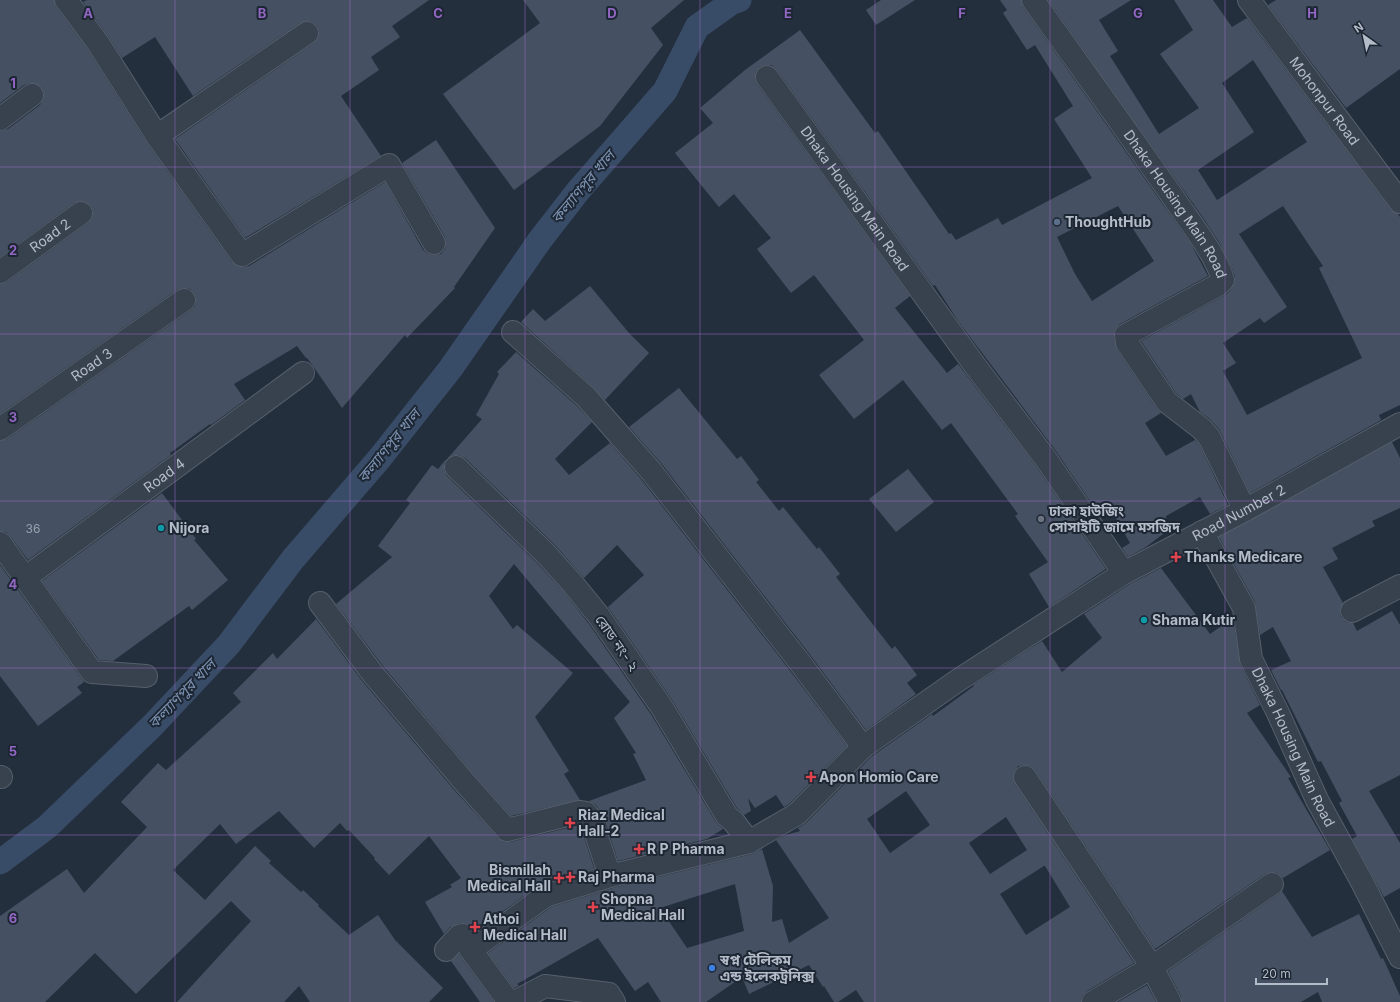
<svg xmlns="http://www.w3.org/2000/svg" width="1400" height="1002" font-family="Inter,'Noto Sans Bengali',sans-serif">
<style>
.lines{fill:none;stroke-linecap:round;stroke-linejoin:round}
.canal{stroke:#394c67;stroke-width:25}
.building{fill:#455162;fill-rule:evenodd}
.minor-casing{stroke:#565f6c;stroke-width:24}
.minor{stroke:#38414e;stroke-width:22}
.grid{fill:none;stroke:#9266c3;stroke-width:1;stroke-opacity:0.55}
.service-dot{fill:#5c6f8a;stroke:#1d2633;stroke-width:1.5}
.worship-dot{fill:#6b7280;stroke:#1d2633;stroke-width:1.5}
.culture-dot{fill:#0f9aa8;stroke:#1d2633;stroke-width:1.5}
.health-dot{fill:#e0444e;stroke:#1d2633;stroke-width:1.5}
.shop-dot{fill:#3f7fe0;stroke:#1d2633;stroke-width:1.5}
.labels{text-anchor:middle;stroke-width:4;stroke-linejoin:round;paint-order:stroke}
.number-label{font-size:12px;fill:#98a1af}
.street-label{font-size:14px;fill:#b4bcc9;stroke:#1d2633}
.poi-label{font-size:14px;font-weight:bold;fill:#b4bcc9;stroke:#1d2633;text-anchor:start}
.water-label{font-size:15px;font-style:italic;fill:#7c92b1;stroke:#1d2633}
.grid-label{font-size:13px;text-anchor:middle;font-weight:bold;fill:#9266c3;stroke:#1d2633;stroke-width:4;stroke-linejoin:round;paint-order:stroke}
</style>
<rect width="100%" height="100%" fill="#242f3e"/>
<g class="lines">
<!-- canal -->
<polyline class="canal" points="0,862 47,827 152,726 229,644 293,559 379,459 451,368 540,240 578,191 665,91 697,27 732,2 739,0"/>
</g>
<!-- building -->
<g class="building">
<polygon points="0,0 54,0 56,7 88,50 147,143 232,262 237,266 243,267 249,266 385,182 423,250 428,254 434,255 441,254 445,249 446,243 445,237 402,163 436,140 495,228 454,287 455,288 407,338 405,335 342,408 313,366 307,358 306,358 297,346 234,384 245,400 211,425 210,424 170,453 171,455 28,560 10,536 6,532 0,531 0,441 7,439 191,310 195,306 196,299 194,293 190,289 183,288 177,290 0,414 0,284 7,282 88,223 92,218 93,212 91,206 86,202 80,201 74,203 0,257 0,131 8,129 40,105 43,100 44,94 42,88 37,84 30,83 24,85 0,103"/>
<polygon points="87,0 429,0 392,26 400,37 371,57 379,70 341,96 381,156 245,238 175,139 314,43 318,38 319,32 317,26 312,22 306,21 300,23 193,96 155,37 122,58 108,36 83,2"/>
<polygon points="523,0 684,0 651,28 663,45 600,126 514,190 443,94 540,23"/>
<polygon points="881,0 915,0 876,25 866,10"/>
<path d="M1000 0H1021L1023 7 1191 244 1208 276 1120 324 1115 329 1114 337 1117 350 1157 409 1161 413 1145 423 1166 456 1195 440 1199 444 1228 505 1210 514 1200 497 1166 516 1165 530 1163 534 1146 547 1128 557 1122 548 1130 543 1109 506 1098 513 1056 451 958 321 935 285 933 286 777 70 772 65H765L760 67 756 72 755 78 757 84 910 296 895 308 947 373 958 364 1036 466 1106 569 1049 607 1029 574 1048 562 1015 516 1018 514 951 423 942 430 903 380 854 419 819 375 864 340 814 275 791 293 757 249 771 238 734 194 719 207 675 153 713 123 700 108 745 70 800 30 875 133 878 131 936 215 949 234 951 233 956 240 998 218 1002 225 1092 178 1054 119 1073 106 1035 45 1027 50 1003 13 1007 10ZM1118 206 1154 261 1092 301 1075 274 1057 237Z"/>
<path d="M1048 0H1131L1099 20 1118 51 1110 56 1159 134 1199 108 1160 54 1193 30 1174 0H1213L1232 27 1247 18 1390 209 1398 214 1400 217V405L1379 415 1381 420 1250 493 1219 429 1210 419 1200 412 1191 394 1183 399 1176 393 1141 341 1227 294 1232 288 1235 282V276L1231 266 1219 242 1204 219ZM1253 60 1307 142 1217 200 1198 170 1254 132 1222 83ZM1283 206 1323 266 1319 268 1362 358 1304 386 1247 415 1223 371 1236 363 1223 343 1260 318 1264 323 1287 307 1239 234Z"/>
<polygon points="1276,0 1400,0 1400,69 1346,108 1268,5"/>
<polygon points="590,286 629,333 649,353 605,400 594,388 521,322 533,309 545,321"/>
<polygon points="516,352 577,406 592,422 555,459 569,475 610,443 641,479 788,668 847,746 789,804 784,807 776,795 755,808 748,798 751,811 744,815 737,808 674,703 608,607 644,575 617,545 584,578 555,545 465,458 459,455 453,455 448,458 482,419 476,415 499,374 497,372"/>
<polygon points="679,388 737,459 741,456 759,480 756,482 779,511 783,507 817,549 819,547 840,574 836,577 892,649 895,646 917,675 907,683 916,694 866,730 808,652 661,463 629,427"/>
<polygon points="1392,442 1400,458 1400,508 1372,521 1375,526 1332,548 1338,559 1323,567 1343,603 1340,610 1341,617 1346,622 1353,623 1357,631 1392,611 1400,625 1400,775 1369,791 1400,843 1400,888 1384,897 1352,839 1357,836 1339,803 1342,801 1321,761 1318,762 1282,690 1281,690 1271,670 1291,661 1273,627 1260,635 1255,602 1219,537"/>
<polygon points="446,459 444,464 444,470 447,476 537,563 564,592 589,624 652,716 716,822 723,829 707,839 618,861 603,815 596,805 589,801 646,780 633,754 636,753 614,718 630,702 514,564 489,596 513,629 517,625 573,673 535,717 569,771 564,774 580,800 511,816 475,776 383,666 336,604 392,557 378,546 410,503 406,500 432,465 438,469"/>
<polygon points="908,469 934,502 896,532 869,499"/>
<polygon points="162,493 196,539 194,540 228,580 192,610 189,606 113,661 99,660 42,581"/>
<polygon points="0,565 84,682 77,687 82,693 38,726 0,676"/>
<path d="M1161 568 1210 634 1233 618 1240 664 1260 705 1247 713 1291 777 1288 778 1330 850 1283 878 1277 873 1271 872 1265 874 1155 949 1035 770 1030 766 1024 765 1018 766 1014 772 1013 778 1015 784 1134 963 1087 991 1082 996 1081 1002H864L856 990 838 1002H834L824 986 823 987 809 965 749 994 742 977 706 1002H661L648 982 635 991 598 938 517 984 519 986 514 988 488 953 551 907 613 888 752 854 762 849 773 886 772 922 782 919 789 943 829 918 776 840 786 835 800 831 798 828 806 823 871 757 932 714 933 716 974 686 973 685 1042 641 1062 672 1102 638 1084 614 1130 584ZM906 791 930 825 890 853 867 819ZM1006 817 1027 850 990 874 969 843ZM1044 866H1045L1070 907 1026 935 1000 894ZM735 884 744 931 687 948 660 908Z"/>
<polygon points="316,619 363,682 456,792 498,838 504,842 510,842 580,825 594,868 538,886 475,931 470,925 465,923 460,923 450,927 444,934 425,902 452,887 450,885 461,878 429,836 389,875 374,859 375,858 349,830 347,831 340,823 314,848 279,811 236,844 220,824 173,870 205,900 255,846 271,861 269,863 301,892 303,890 319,905 318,906 349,935 378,915 395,940 443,988 429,1002 310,1002 299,986 284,1002 177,1002 251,921 231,901 136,994 95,953 45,1002 0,1002 0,916 67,869 84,893 147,827 121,802 158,763 166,770 241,702 233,693 273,653 277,659"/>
<polygon points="1282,891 1312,937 1359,914 1381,959 1383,958 1400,996 1400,1002 1322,1002 1318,992 1301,1002 1182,1002 1181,996 1168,971 1279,894"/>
<polygon points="459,954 461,957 494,1002 480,1002 451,961"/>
<polygon points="1147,985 1156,1002 1118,1002"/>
</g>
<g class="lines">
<!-- minor casing -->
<g class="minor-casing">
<g id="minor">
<polyline points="66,0 98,43 157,136 242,255 389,165 434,243"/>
<path id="s1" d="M1033 0C1080 66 1127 131 1173 197 1188 220 1216 254 1223 280L1218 285 1126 335 1127 343 1167 402 1202 429 1209 437 1245 510"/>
<path id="s2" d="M1249 0 1400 202"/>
<path id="s3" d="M767 77 976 367 1046 459 1124 573"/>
<polyline points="0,119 32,95"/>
<polyline points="157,136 307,33"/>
<path id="s4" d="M0 272 81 213"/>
<polyline points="513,332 586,397 651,471 798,660 863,747"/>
<path id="s5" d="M0 429 184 300"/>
<polyline points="456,467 546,554 573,584 599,616 663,709 727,816 734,822 749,842"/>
<path id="s6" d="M1202 532 1244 608 1251 659 1278 713 1317 800 1362 882 1400 957"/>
<polyline points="0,543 92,672 146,676"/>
<path id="s7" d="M25 578 303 373"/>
<polyline points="320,603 373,674 466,784 507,830 579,812 586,813 591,819 610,876"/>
<polyline points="1352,611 1400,586"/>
<polyline points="0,777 1,777"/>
<polyline points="1025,777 1152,967 1170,1002"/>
<path id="s8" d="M446 950 459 936 463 935 471 950 545 896 610 876 749 842 797 814 863 747 957 681 1124 573 1245 510 1400 424"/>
<polyline points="471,950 509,1002"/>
<polyline points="515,1002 545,986 609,994 614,1002"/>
<polyline points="1093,1002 1152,967 1272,884"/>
</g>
</g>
<!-- minor -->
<use href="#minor" class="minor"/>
</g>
<!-- grid -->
<path class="grid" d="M175 0V1002M350 0V1002M525 0V1002M700 0V1002M875 0V1002M1050 0V1002M1225 0V1002M0 167H1400M0 334H1400M0 501H1400M0 668H1400M0 835H1400"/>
<!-- markers -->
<circle class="service-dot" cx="1057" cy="222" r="4"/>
<circle class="worship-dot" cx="1041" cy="519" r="4"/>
<g class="culture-dot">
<circle cx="161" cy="528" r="4"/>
<circle cx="1144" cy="620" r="4"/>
</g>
<g class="health-dot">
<path d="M1174 551h4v4h4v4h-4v4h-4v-4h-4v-4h4z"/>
<path d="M809 771h4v4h4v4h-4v4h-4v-4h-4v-4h4z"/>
<path d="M568 817h4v4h4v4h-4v4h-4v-4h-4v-4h4z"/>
<path d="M637 843h4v4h4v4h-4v4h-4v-4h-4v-4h4z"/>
<path d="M568 871h4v4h4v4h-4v4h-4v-4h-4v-4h4z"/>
<path d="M557 872h4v4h4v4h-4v4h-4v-4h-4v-4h4z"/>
<path d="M591 901h4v4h4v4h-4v4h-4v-4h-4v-4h4z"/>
<path d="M473 921h4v4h4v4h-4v4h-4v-4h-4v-4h4z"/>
</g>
<circle class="shop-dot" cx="712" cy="968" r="4"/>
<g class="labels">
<!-- number labels -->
<g class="number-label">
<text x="33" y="533">36</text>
</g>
<!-- street labels -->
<g class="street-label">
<text dy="5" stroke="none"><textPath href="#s2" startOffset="126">Mohonpur Road</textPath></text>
<text dy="5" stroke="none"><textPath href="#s3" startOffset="150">Dhaka Housing Main Road</textPath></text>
<text dy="5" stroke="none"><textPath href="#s1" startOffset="249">Dhaka Housing Main Road</textPath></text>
<text dy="5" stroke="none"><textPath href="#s4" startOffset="62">Road 2</textPath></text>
<text dy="5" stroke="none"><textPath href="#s5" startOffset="112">Road 3</textPath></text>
<text dy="5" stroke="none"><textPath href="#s7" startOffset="173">Road 4</textPath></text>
<text dy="5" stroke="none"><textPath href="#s8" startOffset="936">Road Number 2</textPath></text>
<text transform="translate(617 643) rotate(55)" y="5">রোড নং- ২</text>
<text dy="5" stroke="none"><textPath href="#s6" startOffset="236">Dhaka Housing Main Road</textPath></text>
</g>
<!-- poi labels -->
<g class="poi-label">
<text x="1065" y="227">ThoughtHub</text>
<text x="1049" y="516">ঢাকা হাউজিং<tspan x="1049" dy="16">সোসাইটি জামে মসজিদ</tspan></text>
<text x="169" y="533">Nijora</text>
<text x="1184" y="562">Thanks Medicare</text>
<text x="1152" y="625">Shama Kutir</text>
<text x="819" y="782">Apon Homio Care</text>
<text x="578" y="820">Riaz Medical<tspan x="578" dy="16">Hall-2</tspan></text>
<text x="647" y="854">R P Pharma</text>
<text x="551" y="875" text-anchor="end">Bismillah<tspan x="551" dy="16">Medical Hall</tspan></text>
<text x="578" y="882">Raj Pharma</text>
<text x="601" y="904">Shopna<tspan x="601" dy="16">Medical Hall</tspan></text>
<text x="483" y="924">Athoi<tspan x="483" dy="16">Medical Hall</tspan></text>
<text x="720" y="965">স্বপ্ন টেলিকম<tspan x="720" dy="16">এন্ড ইলেকট্রনিক্স</tspan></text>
</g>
<!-- water labels -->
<g class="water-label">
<text transform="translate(583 187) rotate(-50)" y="5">কল্যাণপুর খাল</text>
<text transform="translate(389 446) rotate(-51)" y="5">কল্যাণপুর খাল</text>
<text transform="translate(182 694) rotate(-46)" y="5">কল্যাণপুর খাল</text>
</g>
</g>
<g class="grid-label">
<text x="88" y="18">A</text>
<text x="262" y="18">B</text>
<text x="438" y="18">C</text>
<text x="612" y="18">D</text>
<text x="788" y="18">E</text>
<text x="962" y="18">F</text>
<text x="1138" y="18">G</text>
<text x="1312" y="18">H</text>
<text x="13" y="88">1</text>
<text x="13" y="255">2</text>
<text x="13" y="422">3</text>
<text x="13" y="589">4</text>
<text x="13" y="756">5</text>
<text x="13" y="923">6</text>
</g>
<!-- north arrow -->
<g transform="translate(1364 36) rotate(327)" stroke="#1d2633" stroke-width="3" paint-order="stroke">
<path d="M0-3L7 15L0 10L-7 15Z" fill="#b4bcc9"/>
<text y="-6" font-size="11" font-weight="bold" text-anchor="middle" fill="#b4bcc9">N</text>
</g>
<!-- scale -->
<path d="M1256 978v6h71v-6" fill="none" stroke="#b4bcc9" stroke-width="2"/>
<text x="1262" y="978" font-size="12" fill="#b4bcc9" stroke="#1d2633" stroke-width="3" paint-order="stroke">20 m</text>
</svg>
